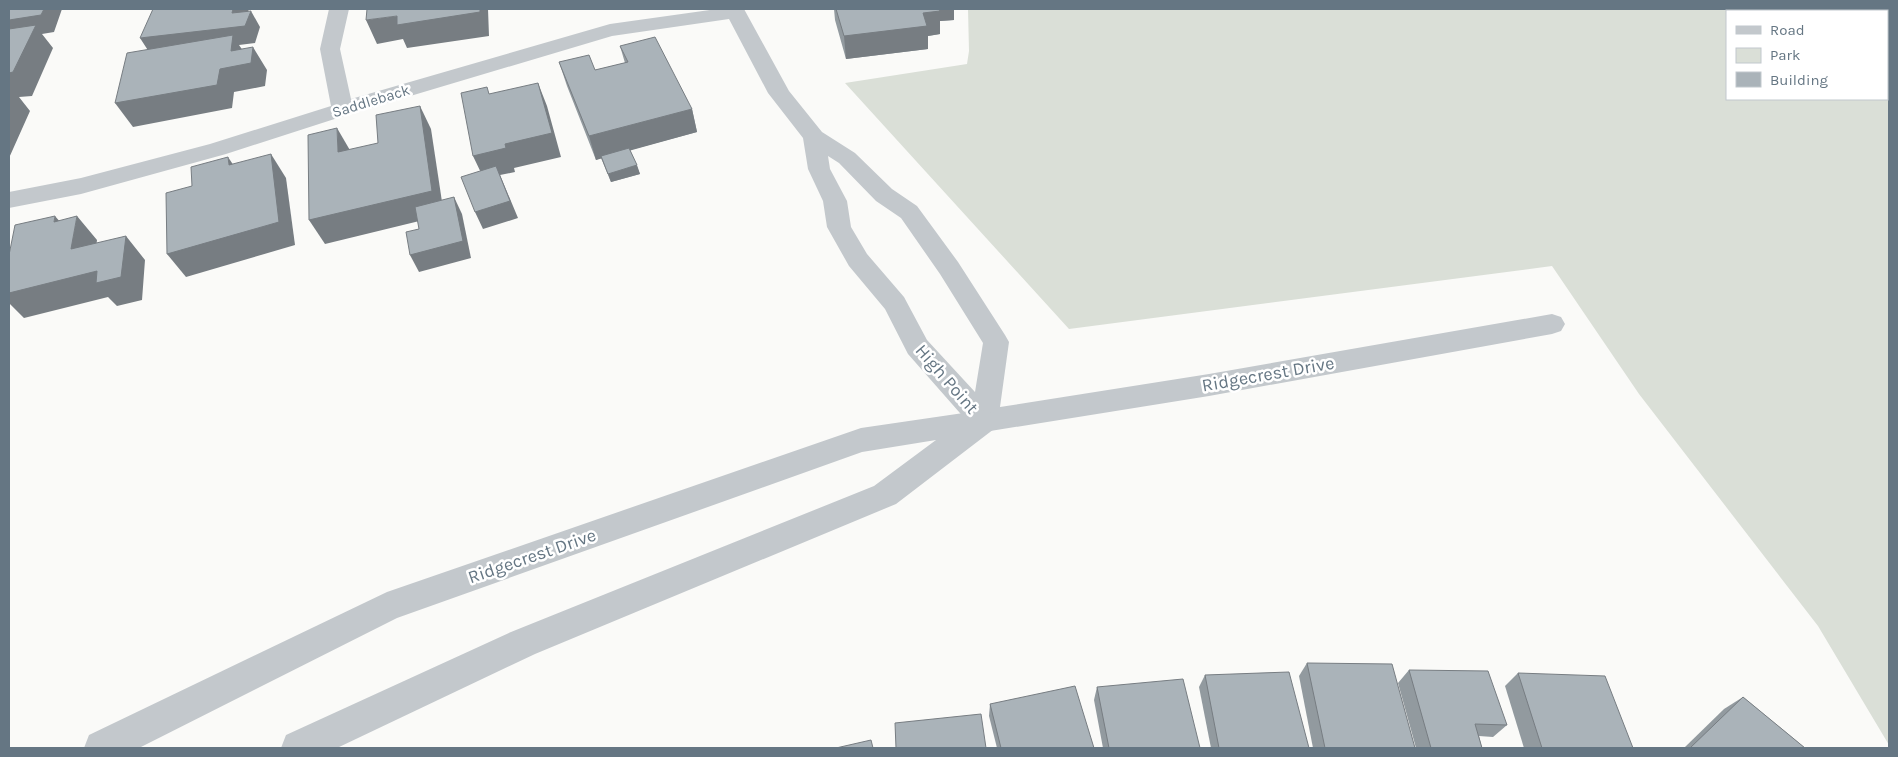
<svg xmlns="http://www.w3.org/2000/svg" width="1898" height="757" font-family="Karla,sans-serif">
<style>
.green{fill:#dadfd7;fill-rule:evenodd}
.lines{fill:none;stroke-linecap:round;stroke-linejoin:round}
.minor{fill:#c3c8cc;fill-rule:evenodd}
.tertiary{fill:#c3c8cc;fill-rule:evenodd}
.wall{fill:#929a9f}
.shaded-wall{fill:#777d82}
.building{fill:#aab3b9;stroke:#777d82}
.labels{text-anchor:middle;stroke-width:5;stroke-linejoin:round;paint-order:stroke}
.far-street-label{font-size:15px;fill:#657683;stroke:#fff}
.street-label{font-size:18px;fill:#657683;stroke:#fff}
</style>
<rect width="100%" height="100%" fill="#fafaf8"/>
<!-- green -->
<path class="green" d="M968 9H1889V745L1818 626 1639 394 1552 266 1069 329 845 83 967 64 969 51ZM1727 11H1887V99H1727Z"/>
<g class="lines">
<!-- minor -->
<path class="minor" d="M329 9H349L340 49 351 99 610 24 717 9H744L789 91 822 132 855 153 892 189 917 206 958 262 1005 335 1009 342 1000 407 1209 374 1552 314 1561 317 1565 324 1561 331 1552 334 1209 396 984 432 974 429 908 354 885 309 849 266 827 227 823 201 808 169 803 138 768 93 729 19 612 36 350 114 226 154 81 194 9 208V192L81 178 210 144 331 106 320 49ZM828 156 839 163 876 201 901 218 940 274 983 343 975 392 927 340 904 297 867 254 851 227 847 201 830 169Z"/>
<!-- tertiary -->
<polygon class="tertiary" points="984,410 994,413 998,421 994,429 896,504 535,654 337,748 281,748 286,735 511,632 874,486 936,440 862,452 397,618 139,748 84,748 89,735 387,592 861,428"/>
</g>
<!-- wall -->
<g class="wall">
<polygon points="834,9 954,9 954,20 940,21 940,34 928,36 928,49 846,59 835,20"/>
<polygon points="620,46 692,109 697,132 630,150 640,174 611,182 601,158 596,160 567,86 559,62 595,70 625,63"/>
<polygon points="1307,663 1415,748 1313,748 1299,676"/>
<polygon points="1409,670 1507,725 1493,737 1479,736 1482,748 1416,748 1398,683"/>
<polygon points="1518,673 1633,748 1524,748 1505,686"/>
<polygon points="1205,675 1309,748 1211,748 1199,687"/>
<polygon points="1097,687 1200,748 1103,748 1094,700"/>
<polygon points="1743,697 1805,748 1684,748 1724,709"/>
<polygon points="990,704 1094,748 997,748 989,716"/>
</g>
<!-- shaded-wall -->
<g class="shaded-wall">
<polygon points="44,9 62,9 54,32 42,34 53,48 32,96 19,97 30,111 9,158 9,20"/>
<polygon points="233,9 249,9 243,26 251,11 260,27 255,43 239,45 248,58 253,47 267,70 265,86 234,92 232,108 133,127 115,103 151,55 140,38 232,13"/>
<polygon points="480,9 488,9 489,36 407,48 403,39 377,44 366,20 397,16"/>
<polygon points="935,9 954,9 954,20 940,21 940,34 928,36 928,49 846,59 844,36 923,13"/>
<polygon points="538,83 547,106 561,157 514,168 515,172 500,175 518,218 483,229 475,212 484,179 473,156"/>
<polygon points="420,106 431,129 444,215 325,244 309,220"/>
<polygon points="692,109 697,132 596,160 589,136"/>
<polygon points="337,128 351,152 338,152"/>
<polygon points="271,154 286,178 295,245 186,277 167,254"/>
<polygon points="228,157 244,181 229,165"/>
<polygon points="637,165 640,174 611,182 608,174"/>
<polygon points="454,197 462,214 471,258 419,272 410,255"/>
<polygon points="55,216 73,237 77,216 97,240 93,272 126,236 145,260 142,300 117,306 108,297 24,318 9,303 9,293 71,249 54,222"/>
</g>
<!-- building -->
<g class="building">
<polygon points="9,9 44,9 41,15 9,20"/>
<polygon points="153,9 233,9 232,13 251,11 245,26 140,38"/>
<polygon points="367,9 480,9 480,12 397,25 397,16 366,20"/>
<polygon points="836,9 939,9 940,11 923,13 927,26 844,36"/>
<polygon points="36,25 13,72 9,73 9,29"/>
<polygon points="233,35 231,51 253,47 251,63 220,69 217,85 115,103 127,53"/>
<polygon points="655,37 692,109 589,136 559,62 589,55 595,70 628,62 620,46"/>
<polygon points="538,83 552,133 505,144 506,148 473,156 461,93 487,87 489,94"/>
<polygon points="420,106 432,191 309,220 308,135 337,128 338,152 378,143 376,115"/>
<polygon points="629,148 637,165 608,174 601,156"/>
<polygon points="271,154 279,222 167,254 166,193 192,186 191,167 228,157 229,165"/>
<polygon points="496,166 510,201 475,212 461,177"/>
<polygon points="454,197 463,241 410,255 406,232 419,229 415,207"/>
<polygon points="55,216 54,222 77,216 71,249 126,236 121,277 96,283 97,271 9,293 9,255 15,225"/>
<polygon points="1307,663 1392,664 1415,748 1325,748"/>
<polygon points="1409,670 1488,671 1507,725 1475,724 1482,748 1431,748"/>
<polygon points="1289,672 1309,748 1219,748 1205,675"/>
<polygon points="1518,673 1605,676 1633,748 1542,748"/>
<polygon points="1183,679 1200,748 1109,748 1097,687"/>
<polygon points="1075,686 1094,748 1001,748 990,704"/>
<polygon points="1743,697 1805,748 1690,748"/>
<polygon points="981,714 986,748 896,748 895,723"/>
<polygon points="871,740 873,748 836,748"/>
</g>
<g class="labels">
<!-- far-street labels -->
<g class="far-street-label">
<text transform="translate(371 101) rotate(-17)" y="5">Saddleback</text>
</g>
<!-- street labels -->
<g class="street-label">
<text transform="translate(1268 374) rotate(-10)" y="6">Ridgecrest Drive</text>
<text transform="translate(947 379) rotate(49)" y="6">High Point</text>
<text transform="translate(532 556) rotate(-19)" y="6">Ridgecrest Drive</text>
</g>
</g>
<!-- border -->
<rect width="1898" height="757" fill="none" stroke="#657683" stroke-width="20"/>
<!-- legend -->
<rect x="1726" y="10" width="162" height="90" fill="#ffffff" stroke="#c1c8cd"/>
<rect x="1736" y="26" width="25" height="8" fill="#c3c8cc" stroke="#c1c8cd"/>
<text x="1770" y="35" font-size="15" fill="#657683">Road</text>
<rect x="1736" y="48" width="25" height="15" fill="#dadfd7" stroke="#c1c8cd"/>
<text x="1770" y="60" font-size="15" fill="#657683">Park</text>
<rect x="1736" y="72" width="25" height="15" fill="#aab3b9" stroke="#c1c8cd"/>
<text x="1770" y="85" font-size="15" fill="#657683">Building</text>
</svg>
